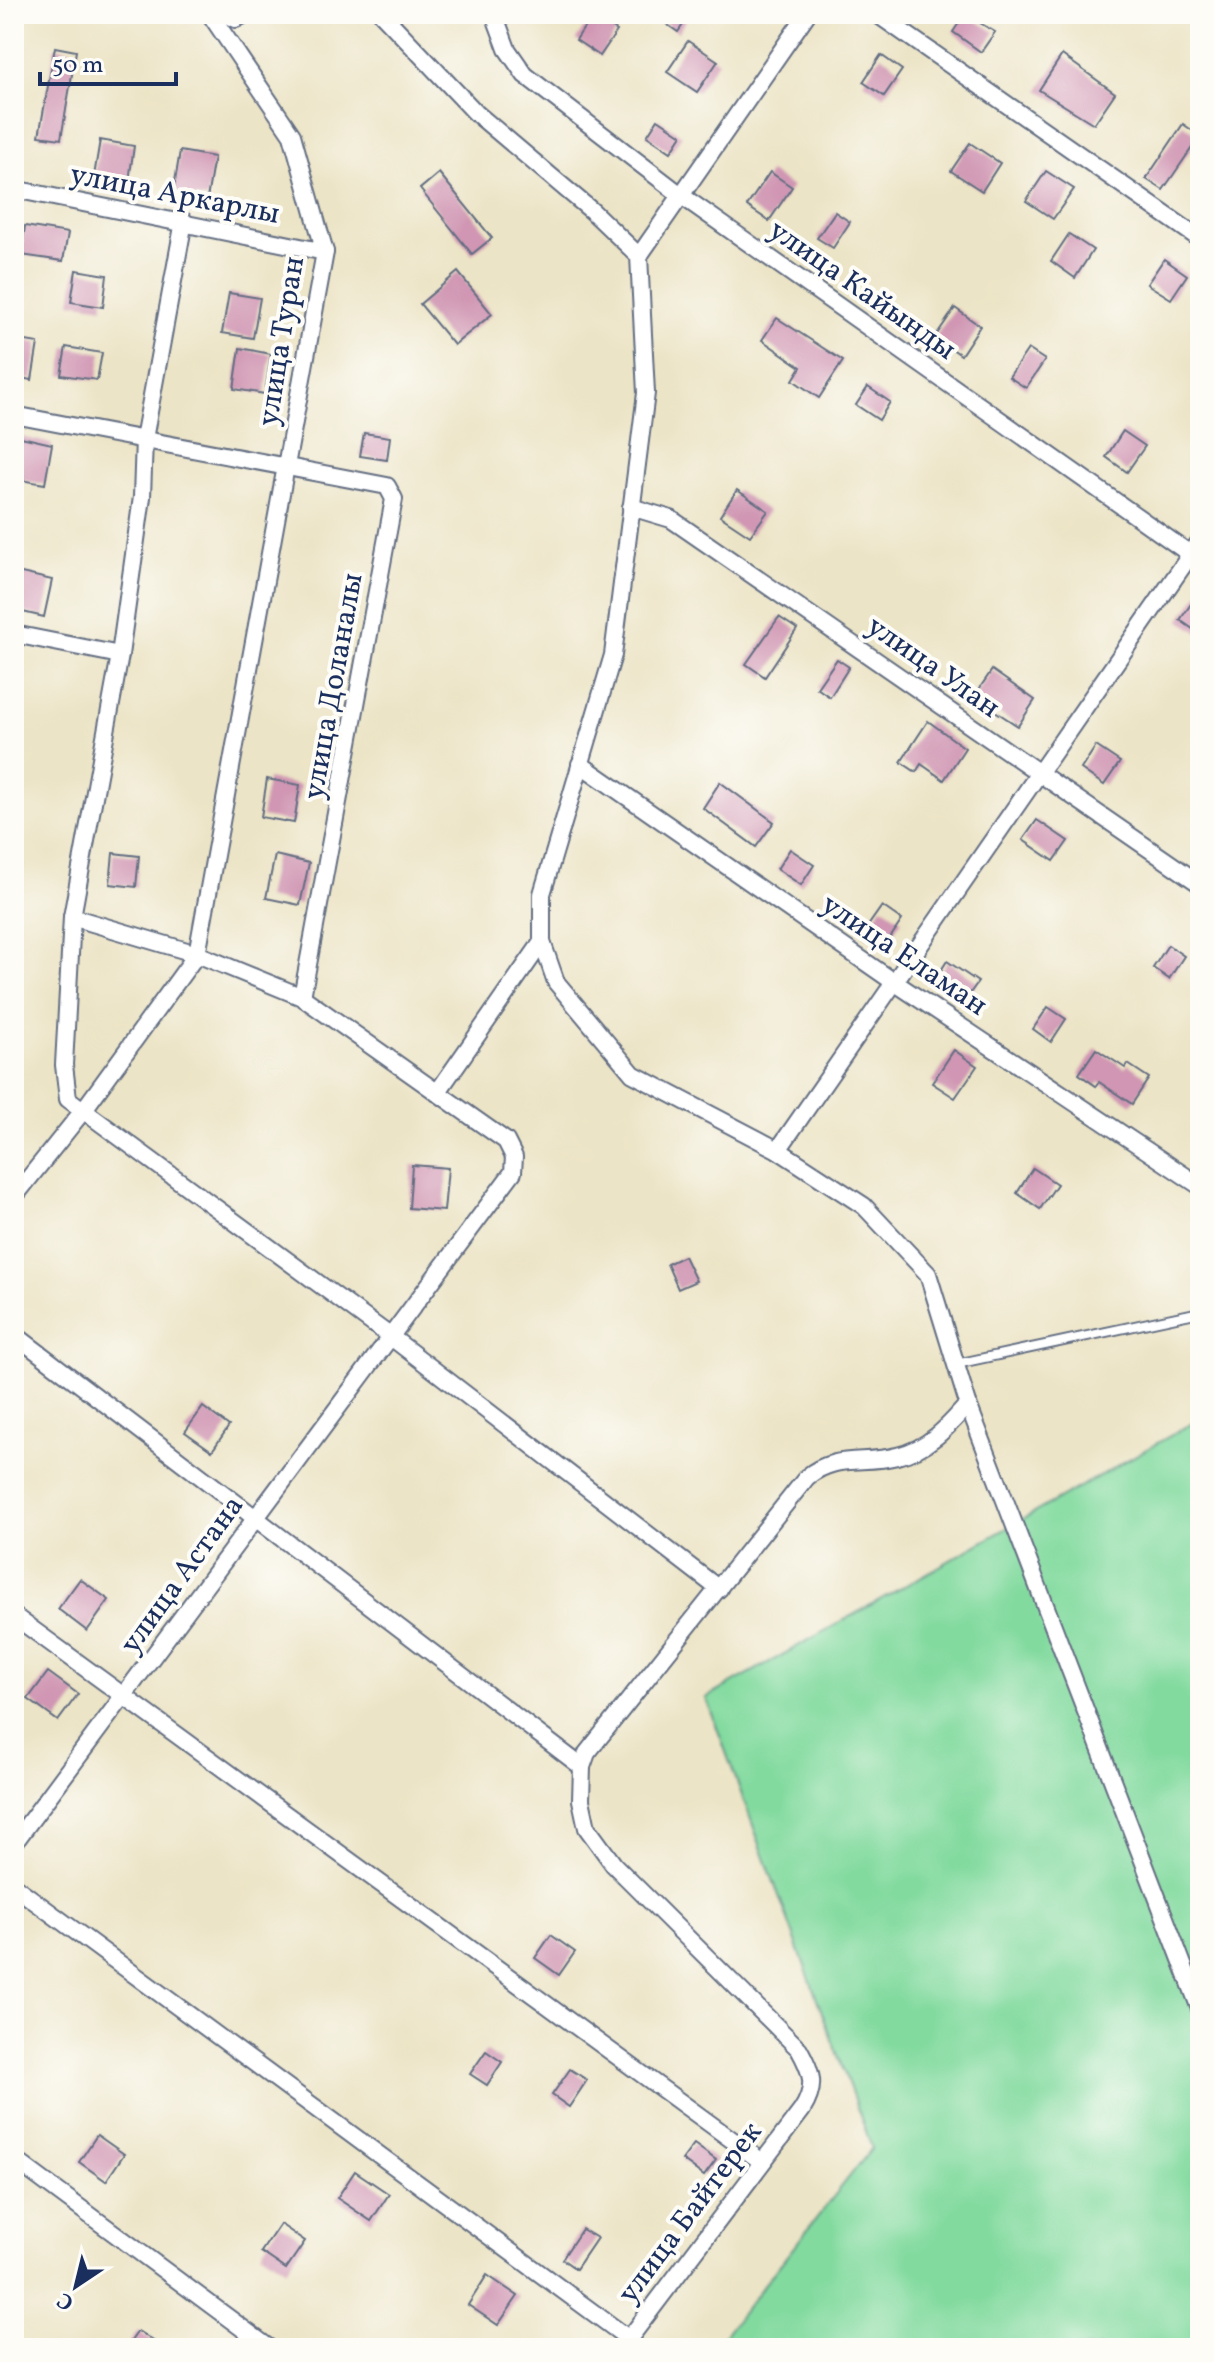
<svg xmlns="http://www.w3.org/2000/svg" width="1214" height="2362" font-family="Vollkorn,serif">
<style>
.green{fill:#82da9f;stroke:#4e847e;stroke-width:2}
.building{fill:#d096b3}
.lines{fill:none;stroke-linecap:round;stroke-linejoin:round}
.service-casing{stroke:#646e82;stroke-width:12}
.minor-casing{stroke:#646e82;stroke-width:20}
.service{stroke:#fff;stroke-width:8}
.minor{stroke:#fff;stroke-width:16}
.labels{text-anchor:middle;stroke-width:8;stroke-linejoin:round;paint-order:stroke}
.street-label{font-size:30px;fill:#1b2f5e;stroke:#fdfcf7}
</style>
<rect width="100%" height="100%" fill="#fdfcf7"/>
<filter id="ink" filterUnits="userSpaceOnUse"><feTurbulence type="fractalNoise" baseFrequency=".0125" numOctaves="2"/><feDisplacementMap in="SourceGraphic" scale="16" xChannelSelector="R" yChannelSelector="G"/><feConvolveMatrix kernelMatrix="1 2 1 2 8 2 1 2 1" color-interpolation-filters="sRGB"/></filter>
<filter id="wash" filterUnits="userSpaceOnUse"><feTurbulence type="fractalNoise" baseFrequency=".006" numOctaves="4" result="noise"/><feDisplacementMap in="SourceGraphic" scale="32" xChannelSelector="R" yChannelSelector="G"/><feGaussianBlur stdDeviation="1.8" result="paint"/><feColorMatrix in="noise" values="0 0 0 0 0 0 0 0 0 0 0 0 0 0 0 0 0 1.4 0 .05"/><feComposite in="paint" operator="in"/></filter>
<g filter="url(#wash)">
<rect width="100%" height="100%" fill="#ece4c6"/>
<!-- green -->
<polygon class="green" points="1200,1419 1200,2348 714,2348 872,2148 706,1698"/>
<g id="blocks">
<!-- building -->
<g class="building">
<polygon points="593,14 617,31 600,56 576,40"/>
<polygon points="652,14 690,14 678,32"/>
<polygon points="965,14 995,32 981,52 953,32"/>
<polygon points="688,41 718,61 697,92 667,72"/>
<polygon points="55,47 76,51 61,139 39,136"/>
<polygon points="881,55 902,70 884,96 863,82"/>
<polygon points="1062,55 1115,93 1094,124 1039,90"/>
<polygon points="658,119 682,135 671,152 647,136"/>
<polygon points="1183,124 1200,136 1163,190 1146,179"/>
<polygon points="100,140 134,146 128,188 93,182"/>
<polygon points="970,143 1000,163 982,191 951,171"/>
<polygon points="180,151 214,157 207,199 173,194"/>
<polygon points="1046,171 1074,189 1053,219 1026,201"/>
<polygon points="770,172 792,187 769,221 747,206"/>
<polygon points="439,173 492,238 472,254 420,189"/>
<polygon points="835,212 850,222 833,248 817,238"/>
<polygon points="25,226 68,233 63,261 21,255"/>
<polygon points="1069,234 1093,250 1075,278 1051,261"/>
<polygon points="1164,259 1187,275 1171,299 1147,284"/>
<polygon points="76,270 107,275 103,307 71,302"/>
<polygon points="458,272 492,314 454,345 420,304"/>
<polygon points="229,293 260,298 253,338 222,333"/>
<polygon points="955,308 980,326 961,355 935,337"/>
<polygon points="777,318 843,361 819,398 793,380 801,367 762,340"/>
<polygon points="14,339 38,343 32,380 14,377"/>
<polygon points="66,347 102,353 97,380 61,375"/>
<polygon points="240,348 271,354 265,394 234,389"/>
<polygon points="1028,349 1045,360 1026,388 1009,377"/>
<polygon points="868,387 890,402 879,420 856,405"/>
<polygon points="1123,431 1145,446 1127,472 1106,457"/>
<polygon points="364,433 390,437 387,460 360,456"/>
<polygon points="21,437 52,444 45,484 14,479"/>
<polygon points="737,490 768,511 750,536 720,516"/>
<polygon points="17,572 52,580 44,617 14,610"/>
<polygon points="1200,591 1200,634 1180,620"/>
<polygon points="779,617 797,629 765,677 746,664"/>
<polygon points="837,659 849,667 830,697 817,688"/>
<polygon points="992,670 1035,700 1018,726 989,707 986,711 971,701"/>
<polygon points="928,721 965,748 944,780 921,764 916,772 901,762"/>
<polygon points="1096,746 1120,762 1104,785 1081,769"/>
<polygon points="267,779 300,785 294,823 261,817"/>
<polygon points="720,782 774,822 756,847 703,808"/>
<polygon points="1037,820 1068,841 1054,861 1023,840"/>
<polygon points="790,849 814,865 801,885 777,869"/>
<polygon points="113,853 139,856 136,887 110,884"/>
<polygon points="275,855 309,863 300,905 266,898"/>
<polygon points="882,906 902,920 884,947 863,933"/>
<polygon points="1168,945 1184,956 1169,979 1153,968"/>
<polygon points="947,961 978,982 963,1003 933,983"/>
<polygon points="1048,1007 1066,1019 1051,1042 1033,1029"/>
<polygon points="1096,1049 1125,1068 1128,1064 1149,1078 1132,1104 1099,1082 1096,1086 1079,1074"/>
<polygon points="954,1050 977,1066 955,1098 932,1083"/>
<polygon points="412,1165 448,1168 444,1211 409,1208"/>
<polygon points="1033,1168 1057,1184 1040,1209 1017,1193"/>
<polygon points="684,1256 696,1281 678,1289 667,1264"/>
<polygon points="203,1407 229,1426 212,1451 185,1432"/>
<polygon points="80,1579 109,1600 87,1631 58,1609"/>
<polygon points="48,1672 78,1694 58,1721 28,1699"/>
<polygon points="551,1935 575,1952 559,1975 535,1958"/>
<polygon points="486,2051 502,2062 487,2085 470,2074"/>
<polygon points="570,2069 587,2080 569,2107 552,2095"/>
<polygon points="97,2135 124,2154 106,2181 79,2162"/>
<polygon points="694,2144 716,2160 704,2176 682,2160"/>
<polygon points="355,2171 389,2194 371,2221 337,2198"/>
<polygon points="280,2224 305,2241 286,2269 261,2252"/>
<polygon points="582,2229 597,2238 576,2269 562,2259"/>
<polygon points="487,2275 518,2296 498,2325 468,2305"/>
<polygon points="138,2331 164,2348 126,2348"/>
</g>
</g>
</g>
<g filter="url(#ink)">
<use href="#blocks" fill-opacity="0" stroke="#646e82" stroke-width="2"/>
<g class="lines">
<!-- service casing -->
<g class="service-casing">
<g id="service">
<polyline points="391,23 399,14"/>
<polyline points="956,1364 1200,1312"/>
</g>
</g>
<!-- minor casing -->
<g class="minor-casing">
<g id="minor">
<polyline points="226,14 236,19 245,14"/>
<polyline points="382,14 476,113 592,211 639,256 646,393 613,655 542,894 542,942 556,982 633,1074 778,1150 864,1206 928,1274 968,1404 1200,2009"/>
<polyline points="494,14 507,49 525,75 682,196 1200,561"/>
<polyline points="877,14 1200,239"/>
<polyline points="14,189 325,252"/>
<polyline points="639,256 807,14"/>
<polyline points="14,415 387,486 394,499 302,997"/>
<polyline points="631,507 671,519 1200,884"/>
<polyline points="14,634 120,655"/>
<polyline points="580,764 894,982 1200,1186"/>
<polyline points="72,917 64,1065 68,1099 391,1337 719,1589"/>
<polyline points="437,1093 542,942"/>
<polyline points="778,1150 1200,541"/>
<polyline points="14,1197 82,1112 197,954 325,252 292,135 210,14"/>
<polyline points="14,1334 582,1767"/>
<polyline points="14,1616 761,2161"/>
<polyline points="14,1843 513,1172 514,1157 506,1141 302,997 197,954 72,917 120,655 142,497 144,439 184,221"/>
<polyline points="14,1886 629,2339"/>
<polyline points="14,2159 269,2348"/>
<path d="M622 2348 802 2110C817 2086 812 2072 799 2049L614 1865 587 1828 581 1800 582 1767 587 1753 807 1477C836 1453 863 1465 897 1456 928 1449 948 1427 968 1404"/>
</g>
</g>
<!-- service -->
<use href="#service" class="service"/>
<!-- minor -->
<use href="#minor" class="minor"/>
</g>
</g>
<g class="labels">
<!-- street labels -->
<g class="street-label">
<text transform="translate(175 193) rotate(11)" y="10">улица Аркарлы</text>
<text transform="translate(863 289) rotate(35)" y="10">улица Кайынды</text>
<text transform="translate(280 341) rotate(-81)" y="10">улица Туран</text>
<text transform="translate(934 666) rotate(35)" y="10">улица Улан</text>
<text transform="translate(332 686) rotate(-80)" y="10">улица Доланалы</text>
<text transform="translate(905 954) rotate(34)" y="10">улица Еламан</text>
<text transform="translate(181 1574) rotate(-54)" y="10">улица Астана</text>
<text transform="translate(689 2212) rotate(-53)" y="10">улица Байтерек</text>
</g>
</g>
<!-- margin -->
<rect width="1214" height="2362" fill="none" stroke="#fdfcf7" stroke-width="48"/>
<!-- north arrow -->
<g transform="translate(76 2286) rotate(215)" stroke="#fdfcf7" stroke-width="6" paint-order="stroke">
<path d="M0-6L14 30L0 20L-14 30Z" fill="#1b2f5e"/>
<text y="-12" font-size="22" font-weight="bold" text-anchor="middle" fill="#1b2f5e">С</text>
</g>
<!-- scale -->
<path d="M40 72v12h136v-12" fill="none" stroke="#1b2f5e" stroke-width="4"/>
<text x="52" y="72" font-size="24" fill="#1b2f5e" stroke="#fdfcf7" stroke-width="6" paint-order="stroke">50 m</text>
</svg>
